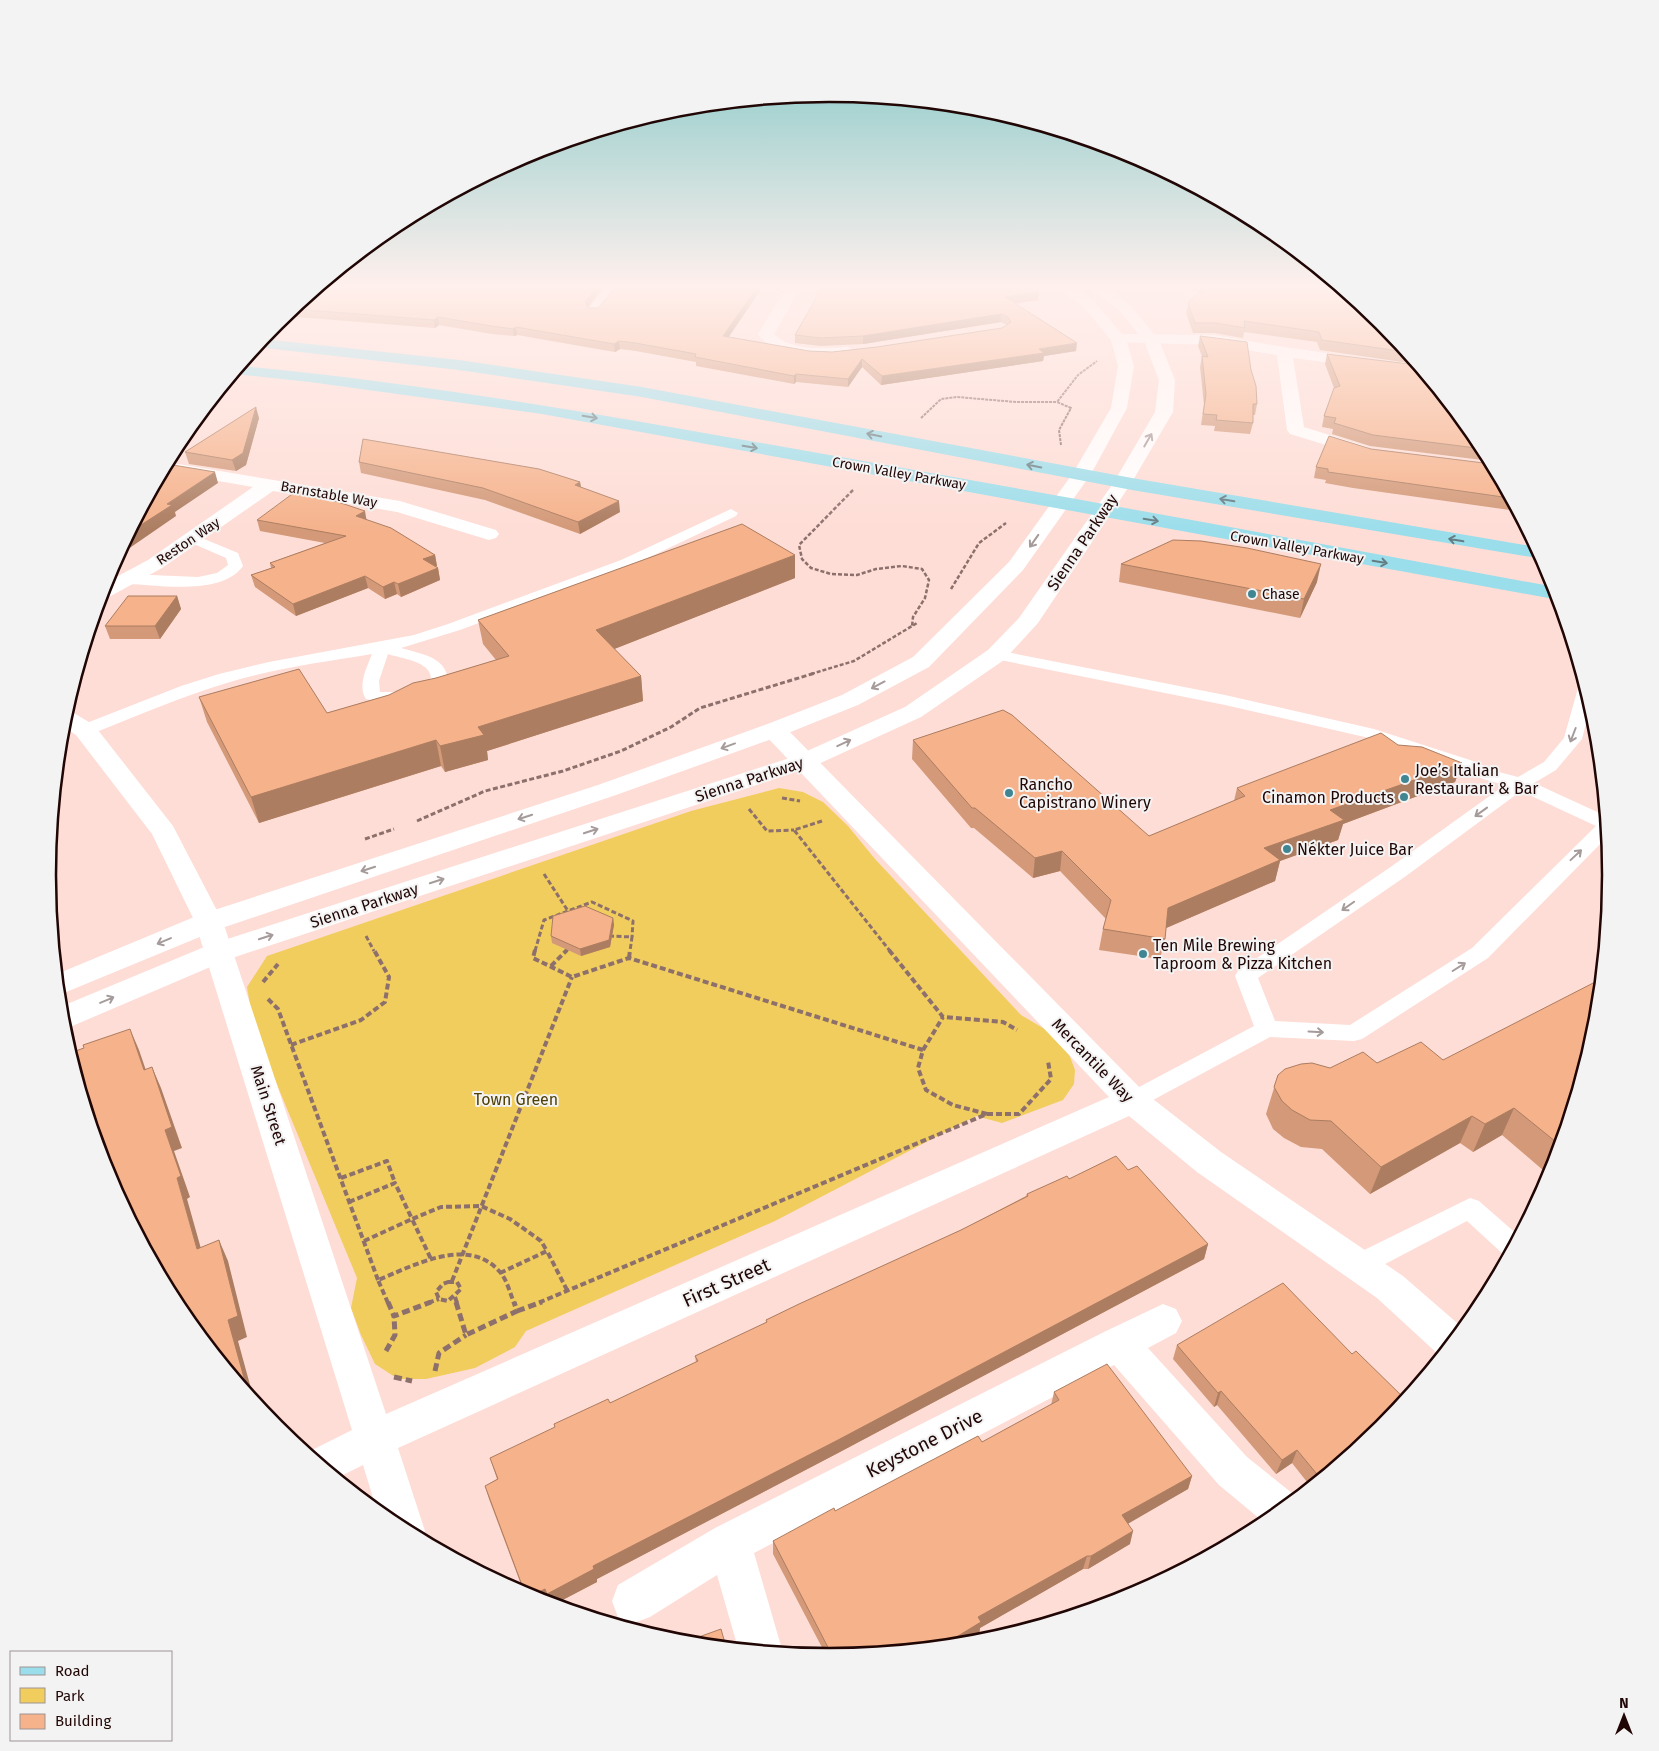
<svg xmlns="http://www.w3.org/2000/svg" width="1659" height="1751" font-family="'Fira Sans',sans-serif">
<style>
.green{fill:#f1cd5e}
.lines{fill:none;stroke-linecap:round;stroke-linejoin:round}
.path-far4{stroke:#8d706b;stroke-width:2;stroke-dasharray:3 1;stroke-linecap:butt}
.path-far3{stroke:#8d706b;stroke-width:2.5;stroke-dasharray:4 2;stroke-linecap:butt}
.path-far2{stroke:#8d706b;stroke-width:3;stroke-dasharray:5 2.5;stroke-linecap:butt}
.path-far1{stroke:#8d706b;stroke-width:4;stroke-dasharray:6 3;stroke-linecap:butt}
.path{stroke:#8d706b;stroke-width:5;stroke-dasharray:8 4;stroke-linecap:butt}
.lane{fill:#fff;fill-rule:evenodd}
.street{fill:#fff;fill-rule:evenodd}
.secondary{fill:#fff;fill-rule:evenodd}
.primary{fill:#9bdeeb;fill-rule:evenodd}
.wall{fill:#d39978}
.shaded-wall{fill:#ac7d61}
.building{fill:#f5b28b;stroke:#ac7d61}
.oneway{stroke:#647d83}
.oneway2{stroke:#a69b9b}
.poi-dot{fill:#408592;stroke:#f3f3f3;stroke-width:2}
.labels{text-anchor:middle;stroke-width:4;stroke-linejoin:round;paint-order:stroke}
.far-street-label{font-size:14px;fill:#200604;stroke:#f3f3f3}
.far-poi-label{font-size:14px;fill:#200604;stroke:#f3f3f3;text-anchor:start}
.street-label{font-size:16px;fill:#200604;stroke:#f3f3f3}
.poi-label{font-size:16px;fill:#200604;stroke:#f3f3f3;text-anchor:start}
.park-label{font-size:16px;fill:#504006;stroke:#f3f3f3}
.near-street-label{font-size:19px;fill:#200604;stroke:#f3f3f3}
.rim{fill:none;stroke:#200604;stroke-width:2.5}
</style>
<rect width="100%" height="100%" fill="#feddd6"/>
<!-- green -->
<polygon class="green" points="779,788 803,792 823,802 848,826 875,859 1021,1015 1048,1031 1069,1054 1075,1070 1074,1084 1063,1100 1002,1123 976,1116 775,1221 526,1331 515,1347 475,1368 426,1379 398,1379 375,1364 361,1335 351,1308 357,1278 254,1029 247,987 267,956 691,811"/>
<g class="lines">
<!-- path-far4 -->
<g class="path-far4">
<polyline points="921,418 941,399 957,397 1016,402 1057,402"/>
<polyline points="1061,445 1059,430 1071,408 1057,402 1078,375 1097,361"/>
</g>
<!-- path-far3 -->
<g class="path-far3">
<polyline points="853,490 799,545 802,559 811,568 831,574 857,575 876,569 902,566 922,569 929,580 925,598 913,617 912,627"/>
<polyline points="951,589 979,543 1006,523"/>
<polyline points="811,674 854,661 917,623"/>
</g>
<!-- path-far2 -->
<g class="path-far2">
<polyline points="782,798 800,801"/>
<polyline points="749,809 767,831 794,830"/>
<polyline points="417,821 485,791 563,771 621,751 671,727 700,708 815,673"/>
<polyline points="822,821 794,830 890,951"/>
<polyline points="365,839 394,829"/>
<polyline points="544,874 568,911"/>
<polyline points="366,936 374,951"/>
<polyline points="609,936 632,937 630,951"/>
<polyline points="535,951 544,920 592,902 633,921 632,937"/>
<polyline points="566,951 570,947"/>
</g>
<!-- path-far1 -->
<g class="path-far1">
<polyline points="535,950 533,958 572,977 629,958 923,1050 918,1068 926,1090 953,1105 987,1114 538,1303"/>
<polyline points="889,950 943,1017 1003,1022 1017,1030"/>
<polyline points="629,958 630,950"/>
<polyline points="551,966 567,950"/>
<polyline points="263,982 278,964"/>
<polyline points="268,999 278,1009 378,1280"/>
<polyline points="291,1045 361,1020 385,1002 389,977 374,950"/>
<polyline points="923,1050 943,1017"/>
<polyline points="987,1114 1019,1114 1051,1079 1048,1061"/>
<polyline points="341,1178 387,1161 395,1183"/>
<polyline points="349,1202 395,1183 412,1219 441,1207 481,1206 510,1219 541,1241 547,1251"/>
<polyline points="364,1241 412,1219 431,1259"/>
<polyline points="500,1273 547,1251 568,1292"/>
<polyline points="452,1281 572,977"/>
<polygon points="448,1282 457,1282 461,1289 448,1301 439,1299 436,1292 443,1284"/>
<polyline points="455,1297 457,1303"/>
<path d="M388 1303 378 1280C413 1266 468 1235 500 1272 507 1280 510 1293 514 1303"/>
<polyline points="428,1303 439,1299"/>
</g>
<!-- path -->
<g class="path">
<polyline points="388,1302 394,1316 431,1302"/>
<polyline points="456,1302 466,1335 517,1311 514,1302"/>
<polyline points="517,1311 542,1302"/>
<polyline points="386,1351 395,1335 394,1316"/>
<polyline points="435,1371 439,1353 466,1335"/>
<polyline points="394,1377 412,1381"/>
</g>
<!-- lane -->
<g class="lane">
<path d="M731 509 738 513 736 516 631 566 460 630 401 648C420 654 446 656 448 680L446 684C421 702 396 706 366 699 357 686 367 667 372 654 324 662 276 668 230 682 183 696 137 716 91 734L85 735 79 734 76 730 79 726 181 686 219 674 269 662 414 635 448 624 621 560ZM388 654C402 659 430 661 431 678L405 692H380L379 681Z"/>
<path d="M192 534 238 553 243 566C222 596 159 585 127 584L122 582 119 579 122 576 127 574 198 577 217 573 228 565 226 558 187 541 185 538 187 535Z"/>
<path d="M996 650 1225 695 1374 729 1473 761 1495 771 1518 777 1544 762 1564 738 1578 688 1580 684 1584 683 1591 704 1582 739 1556 770 1534 783 1606 816 1608 836 1488 958 1362 1039 1354 1041 1270 1037 1140 1107 1132 1110 1124 1107 1120 1101 1124 1095 1254 1026 1235 976 1238 971 1392 866 1505 785 1483 779 1461 769 1369 738 1225 705 990 658 988 655 990 652ZM1521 791 1596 826 1472 948 1350 1025 1275 1021 1258 978 1406 876Z"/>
<polygon points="1470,1198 1479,1201 1519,1236 1508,1256 1504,1255 1467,1221 1368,1273 1359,1276 1350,1273 1346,1265 1350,1257"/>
</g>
<!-- street -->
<g class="street">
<polygon points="608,285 623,285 599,314 589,314 587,311"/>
<path d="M788 285H802L774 334C790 351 825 349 847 347L853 349 855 352 853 355C826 362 775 358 758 334Z"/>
<polygon points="1118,334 1214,335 1284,347 1418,366 1425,375 1293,358 1304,427 1368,447 1371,451 1368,455 1362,456 1290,434 1287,430 1277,355 1214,345 1113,342 1110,339 1113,336"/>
<polygon points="178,464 400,501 496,530 499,534 496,538 489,540 397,512 273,491 162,568 109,597 100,599 105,583 148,560 253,487 172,473 169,469 172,465"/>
<polygon points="66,710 72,712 94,725 173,826 223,922 386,1414 1109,1097 765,735 762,730 765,725 774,723 783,725 1144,1092 1221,1152 1403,1276 1464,1329 1442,1356 1439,1355 1377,1298 1197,1172 1129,1116 398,1448 425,1531 421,1540 395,1526 377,1511 363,1465 337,1478 306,1453 352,1430 195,922 152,834 76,735 62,726"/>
<polygon points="1163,1304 1176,1309 1182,1321 1176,1333 1148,1348 1247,1457 1297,1497 1298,1498 1266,1524 1219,1485 1114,1365 754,1553 783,1653 738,1648 717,1575 650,1617 634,1623 618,1617 612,1601 618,1585 715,1528 1106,1331"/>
</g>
<!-- secondary -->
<g class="secondary">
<polygon points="1053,285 1070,285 1093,300 1126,339 1134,366 1127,408 1091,474 1023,570 929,667 858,705 783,735 616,795 219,929 59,995 57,974 199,915 598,785 765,725 842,695 913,657 1009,562 1073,473 1111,408 1118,366 1111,340 1083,306"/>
<polygon points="1087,285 1104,285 1131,306 1159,340 1175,380 1173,412 1132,482 1038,623 1004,660 921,717 814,766 229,959 63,1030 60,1007 209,945 796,756 905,707 988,650 1019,618 1114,482 1155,412 1159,380 1144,341 1121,312"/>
</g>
<!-- primary -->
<g class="primary">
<polygon points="263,339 459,360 642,387 1132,478 1537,547 1543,559 1132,490 642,397 459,370 256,347"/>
<path d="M241 366C437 384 630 420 824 454 1068 497 1312 542 1555 587L1559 600 542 414 310 382 234 374Z"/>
</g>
</g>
<!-- wall -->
<g class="wall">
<polygon points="322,285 605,285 588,307 588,308 598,308 764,285 728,337 809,351 832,352 877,347 1002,328 1007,325 1001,322 863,344 821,346 795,343 795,335 1039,292 1038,300 1014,304 1076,351 1044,356 1043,361 881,385 862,367 848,387 796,382 794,384 696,366 696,362 636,351 620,349 615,352 517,335 514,336 492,334 439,325 435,328 284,316"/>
<polygon points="1176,285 1337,285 1383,323 1416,364 1320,350 1317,342 1244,332 1243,338 1214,333 1193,333 1186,313 1188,303 1200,292"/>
<polygon points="1200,336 1251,370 1257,404 1255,415 1253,415 1253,423 1250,434 1214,431 1215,426 1201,425 1204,405 1200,367 1202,356 1198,346"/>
<polygon points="1327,354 1460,418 1480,441 1490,461 1370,446 1332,434 1333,429 1322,427 1324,416 1334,388 1325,364"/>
<polygon points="259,418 246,465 236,471 189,464 185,452"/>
<polygon points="1371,449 1492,464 1517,511 1353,488 1325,483 1326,480 1314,478 1316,467"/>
<polygon points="359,462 580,482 581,487 620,512 580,534 485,500 361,473"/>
<polygon points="366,519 435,555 437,566 436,567 438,568 440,580 401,597 397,594 385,599 368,588 296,616 255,587 251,575 271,568 270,563 325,543 260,531 257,520"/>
<polygon points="795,555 795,578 614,649 641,676 643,701 487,751 488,760 445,772 441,766 259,823 207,722 199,697 327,713 389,695 436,678 496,660 483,644 478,620"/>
<polygon points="1121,564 1317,582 1300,618 1119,582"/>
<polygon points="177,596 181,609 160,639 110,639 105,626"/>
<polygon points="913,740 1149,836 1234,801 1237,788 1398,745 1462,763 1455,782 1343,824 1338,840 1280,861 1275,881 1166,928 1165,939 1160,959 1099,950 1103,929 1106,919 1060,871 1033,878 974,828 971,828 912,759"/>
<polygon points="613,918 614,925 610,947 581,956 552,943 551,936"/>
<polygon points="1596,1028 1551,1177 1502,1135 1473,1152 1460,1143 1370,1194 1322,1149 1301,1147 1284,1138 1273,1129 1266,1114 1278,1075 1330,1068 1377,1063 1443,1060"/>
<polygon points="1128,1170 1208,1244 1204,1259 838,1453 597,1579 597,1582 553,1605 549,1604 548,1601 530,1598 525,1595 489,1499 485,1486 497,1479 490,1458 555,1428 554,1424 610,1403 696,1362 695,1356 766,1323 766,1320 961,1230 1026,1196 1027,1194 1069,1179"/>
<polygon points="1177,1345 1352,1354 1382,1429 1311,1487 1292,1463 1276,1474 1217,1405 1214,1407 1173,1359"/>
<polygon points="1054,1392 1192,1476 1188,1489 1128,1523 1130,1544 1088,1569 1083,1569 980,1628 979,1635 963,1644 827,1657 773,1554 773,1541 982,1442 1051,1405"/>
</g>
<!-- shaded-wall -->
<g class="shaded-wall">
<polygon points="598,285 605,285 586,310 585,302"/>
<polygon points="759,285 764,285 724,344 723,336"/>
<polygon points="1039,292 1038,300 1004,305 1005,297"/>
<polygon points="1001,314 1001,322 863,344 863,336"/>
<polygon points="438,317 439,325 435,328 434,320"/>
<polygon points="516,327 517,335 514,336 513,329"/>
<polygon points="619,341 620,349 615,352 614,344"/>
<polygon points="1077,343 1076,351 1044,356 1043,361 881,385 882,376"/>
<polygon points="862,359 862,367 848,387 848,379"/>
<polygon points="796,374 796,382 794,384 794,376"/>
<polygon points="256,407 259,418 246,465 236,471 232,460"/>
<polygon points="215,472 218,483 175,512 176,516 118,556 130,532 167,504"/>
<polygon points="580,482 582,494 575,485"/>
<polygon points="619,501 620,512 580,534 578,522"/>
<polygon points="365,511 367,523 356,516"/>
<polygon points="435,555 437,566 425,571 423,559"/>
<polygon points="795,555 795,578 599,655 596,630"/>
<polygon points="1321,564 1317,582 1300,618 1304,599"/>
<polygon points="438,568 440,580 401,597 398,584"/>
<polygon points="365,576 368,588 296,616 293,604"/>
<polygon points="394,582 397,594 385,599 383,587"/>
<polygon points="177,596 181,609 160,639 155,626"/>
<polygon points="641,676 643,701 487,751 488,760 445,772 440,746 478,727"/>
<polygon points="436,740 441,766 259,823 251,797"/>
<polygon points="1462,763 1455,782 1343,824 1338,840 1280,861 1275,881 1164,929 1168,908 1264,848 1330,810"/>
<polygon points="1062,851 1060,871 1033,878 1035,858"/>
<polygon points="613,918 614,925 610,947 581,956 580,949"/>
<polygon points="130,1029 139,1050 153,1091 144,1070"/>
<polygon points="152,1067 161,1088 182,1148 174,1151 190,1197 187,1199 207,1270 197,1249 177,1178 165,1130"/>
<polygon points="1514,1108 1502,1135 1473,1152 1485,1124"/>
<polygon points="1472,1116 1460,1143 1370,1194 1381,1167"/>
<polygon points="219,1240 228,1261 247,1337 238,1341 255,1403 247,1393 228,1320"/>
<polygon points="1208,1244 1204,1259 838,1453 597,1579 597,1582 553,1605 550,1604 547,1594 593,1566"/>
<polygon points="1221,1391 1217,1405 1214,1407 1218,1393"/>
<polygon points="1297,1450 1292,1463 1276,1474 1282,1460"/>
<polygon points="1192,1476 1188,1489 1119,1529 1122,1515"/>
<polygon points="1133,1531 1130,1544 1088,1569 1091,1556"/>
<polygon points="1087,1556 1083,1569 980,1628 979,1635 963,1644 940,1647 978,1617"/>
<polygon points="545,1589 548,1601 546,1603 528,1597"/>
</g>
<!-- building -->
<g class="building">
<polygon points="322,285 598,285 585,302 588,308 598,308 618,285 759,285 723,336 809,351 832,352 877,347 1002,328 1011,322 1008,317 1001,314 863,336 821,338 795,335 814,302 821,285 1029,285 1039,292 1005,297 1077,343 1039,349 1044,353 882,376 862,359 848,379 796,374 794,376 695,357 696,354 635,343 619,341 614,344 516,327 513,329 491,326 438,317 434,320 293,309"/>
<polygon points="1208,285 1337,285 1383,323 1407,352 1322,340 1319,332 1244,321 1245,328 1216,323 1195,323 1188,303"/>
<polygon points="1200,336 1247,342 1251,370 1256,386 1257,404 1253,404 1253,423 1216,420 1217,415 1203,414 1206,394 1202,356 1208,357"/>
<polygon points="1327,354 1417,365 1480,441 1484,449 1373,435 1334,423 1336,418 1324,416 1334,388 1340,386"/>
<polygon points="256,407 243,453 232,460 185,452"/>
<polygon points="1329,436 1371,449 1492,464 1510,498 1328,472 1328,469 1316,467"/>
<polygon points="363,439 539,469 580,482 575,485 619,501 578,522 483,488 359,462"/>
<polygon points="167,464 215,472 167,504 172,505 130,532"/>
<polygon points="299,489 365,511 356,516 391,528 435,555 423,559 438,568 398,584 394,582 383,587 365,576 293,604 251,575 275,567 270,563 346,536 257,520"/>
<polygon points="742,524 795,555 596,630 641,676 478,727 484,735 440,746 436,740 251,797 199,697 299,669 327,713 389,695 413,683 436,678 509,656 478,620"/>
<polygon points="1173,540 1201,541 1247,548 1321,564 1304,599 1121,564"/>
<polygon points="128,596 177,596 155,626 105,626"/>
<polygon points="1003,710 1012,715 1149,836 1245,796 1237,788 1381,733 1398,745 1422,747 1462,763 1330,810 1344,820 1264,848 1280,860 1168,908 1165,939 1103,929 1111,900 1062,851 1035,858 975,808 972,808 913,740"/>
<polygon points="585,906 613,918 609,940 580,949 551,936 553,916"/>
<polygon points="1601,979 1596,1028 1561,1146 1514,1108 1485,1124 1472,1116 1381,1167 1331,1121 1310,1120 1292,1110 1282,1101 1274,1087 1278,1075 1285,1069 1301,1064 1312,1063 1330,1068 1363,1052 1377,1063 1421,1042 1443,1060"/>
<polygon points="130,1029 144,1070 152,1067 172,1127 165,1130 181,1176 177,1178 197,1249 219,1240 238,1316 228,1320 248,1392 247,1393 179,1310 107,1174 70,1053 84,1048 83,1045"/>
<polygon points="1116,1156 1128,1170 1137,1166 1208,1244 838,1440 593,1566 594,1569 547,1594 545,1589 528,1597 526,1596 485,1486 498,1479 490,1458 555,1427 554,1424 608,1399 610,1403 698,1361 695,1356 767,1322 766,1320 799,1304 961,1230 1028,1196 1027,1194 1067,1176 1069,1179"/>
<polygon points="1283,1283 1352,1354 1356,1351 1406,1400 1382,1429 1321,1479 1297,1450 1282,1460 1221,1391 1218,1393 1177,1345"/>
<polygon points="1107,1364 1192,1476 1122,1515 1133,1531 1091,1556 1087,1556 978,1617 981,1622 940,1647 833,1657 773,1541 834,1508 835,1511 978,1436 982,1442 1059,1400 1054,1392"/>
<polygon points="721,1629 726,1647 682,1643"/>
</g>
<!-- one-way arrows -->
<defs><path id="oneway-shaft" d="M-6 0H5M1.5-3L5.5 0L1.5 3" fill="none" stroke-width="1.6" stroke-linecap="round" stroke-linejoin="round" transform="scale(1.25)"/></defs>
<g class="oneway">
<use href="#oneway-shaft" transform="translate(590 417) rotate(10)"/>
<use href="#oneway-shaft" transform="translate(874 435) rotate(-169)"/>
<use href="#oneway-shaft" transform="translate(750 447) rotate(10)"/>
<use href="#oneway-shaft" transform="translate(1034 466) rotate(-169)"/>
<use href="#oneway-shaft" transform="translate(1227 500) rotate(-170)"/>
<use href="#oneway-shaft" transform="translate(1151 520) rotate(10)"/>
<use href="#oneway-shaft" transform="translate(1456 540) rotate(-170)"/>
<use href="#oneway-shaft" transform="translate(1380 562) rotate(10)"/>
</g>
<g class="oneway2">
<use href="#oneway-shaft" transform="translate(1148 440) rotate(-60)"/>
<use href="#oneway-shaft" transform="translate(1034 541) rotate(125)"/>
<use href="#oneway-shaft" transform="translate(878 685) rotate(152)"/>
<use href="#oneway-shaft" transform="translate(1573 735) rotate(111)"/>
<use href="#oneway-shaft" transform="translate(844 743) rotate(-25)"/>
<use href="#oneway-shaft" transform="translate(728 746) rotate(160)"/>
<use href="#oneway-shaft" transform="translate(1481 812) rotate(144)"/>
<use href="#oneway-shaft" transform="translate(525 817) rotate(162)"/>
<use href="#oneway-shaft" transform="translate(591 831) rotate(-18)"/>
<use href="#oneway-shaft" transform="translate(1576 855) rotate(-43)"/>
<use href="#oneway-shaft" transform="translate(368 869) rotate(162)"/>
<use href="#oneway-shaft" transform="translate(437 881) rotate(-18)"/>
<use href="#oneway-shaft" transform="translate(1348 906) rotate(145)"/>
<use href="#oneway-shaft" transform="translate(266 937) rotate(-18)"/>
<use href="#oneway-shaft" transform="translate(164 941) rotate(157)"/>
<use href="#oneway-shaft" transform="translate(1459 967) rotate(-32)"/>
<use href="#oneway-shaft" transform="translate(107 1000) rotate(-23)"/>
<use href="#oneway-shaft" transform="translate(1316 1032) rotate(3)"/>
</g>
<!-- sky -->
<linearGradient id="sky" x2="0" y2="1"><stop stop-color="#74c3c2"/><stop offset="0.54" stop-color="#fff0ed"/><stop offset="1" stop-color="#fff0ed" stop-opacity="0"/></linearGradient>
<rect width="1659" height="531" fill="url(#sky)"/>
<!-- markers -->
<g class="poi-dot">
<circle cx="1252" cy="594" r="5"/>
<circle cx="1405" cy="779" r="5"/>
<circle cx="1009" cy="793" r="5"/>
<circle cx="1404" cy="797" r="5"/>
<circle cx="1287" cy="849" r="5"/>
<circle cx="1143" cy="954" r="5"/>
</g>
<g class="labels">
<!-- far-street labels -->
<g class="far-street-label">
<text transform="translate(899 473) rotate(10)" y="5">Crown Valley Parkway</text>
<text transform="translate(329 494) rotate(10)" y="5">Barnstable Way</text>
<text transform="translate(188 541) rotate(-34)" y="5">Reston Way</text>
<text transform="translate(1297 547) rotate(10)" y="5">Crown Valley Parkway</text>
</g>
<!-- far-poi labels -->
<g class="far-poi-label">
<text x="1262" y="599">Chase</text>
</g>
<!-- street labels -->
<g class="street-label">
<text transform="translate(1082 542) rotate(-56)" y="6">Sienna Parkway</text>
<text transform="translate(749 779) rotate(-18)" y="6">Sienna Parkway</text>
<text transform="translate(364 905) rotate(-18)" y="6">Sienna Parkway</text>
<text transform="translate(1093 1060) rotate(46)" y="6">Mercantile Way</text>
<text transform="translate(269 1105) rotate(72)" y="6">Main Street</text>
</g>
<!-- poi labels -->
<g class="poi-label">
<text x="1415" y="776">Joe’s Italian<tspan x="1415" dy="18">Restaurant &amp; Bar</tspan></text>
<text x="1019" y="790">Rancho<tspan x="1019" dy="18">Capistrano Winery</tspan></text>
<text x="1394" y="803" text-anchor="end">Cinamon Products</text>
<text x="1297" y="855">Nékter Juice Bar</text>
<text x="1153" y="951">Ten Mile Brewing<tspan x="1153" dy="18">Taproom &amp; Pizza Kitchen</tspan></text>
</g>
<!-- park labels -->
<g class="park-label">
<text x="516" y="1105">Town Green</text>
</g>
<!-- near-street labels -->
<g class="near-street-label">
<text transform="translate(726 1282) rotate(-24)" y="7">First Street</text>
<text transform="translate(924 1443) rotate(-27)" y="7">Keystone Drive</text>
</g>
</g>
<!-- crop -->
<path d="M0 0H1659V1751H0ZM56 875a773 773 0 1 1 1546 0a773 773 0 1 1-1546 0Z" fill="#f3f3f3" fill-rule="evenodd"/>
<path class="rim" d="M56 875a773 773 0 1 1 1546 0a773 773 0 1 1-1546 0Z"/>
<!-- legend -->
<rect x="10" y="1651" width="162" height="90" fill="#f3f3f3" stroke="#9f9493"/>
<rect x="20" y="1667" width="25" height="8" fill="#9bdeeb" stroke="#9f9493"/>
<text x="55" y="1676" font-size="15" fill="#200604">Road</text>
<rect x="20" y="1688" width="25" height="15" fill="#f1cd5e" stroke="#9f9493"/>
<text x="55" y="1701" font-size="15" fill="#200604">Park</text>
<rect x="20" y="1714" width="25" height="15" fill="#f5b28b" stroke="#9f9493"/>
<text x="55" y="1726" font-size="15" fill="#200604">Building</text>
<!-- north arrow -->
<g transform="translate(1624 1716)" stroke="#f3f3f3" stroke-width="4" paint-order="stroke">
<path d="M0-4L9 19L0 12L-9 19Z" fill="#200604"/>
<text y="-8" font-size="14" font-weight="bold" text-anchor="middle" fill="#200604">N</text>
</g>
</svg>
